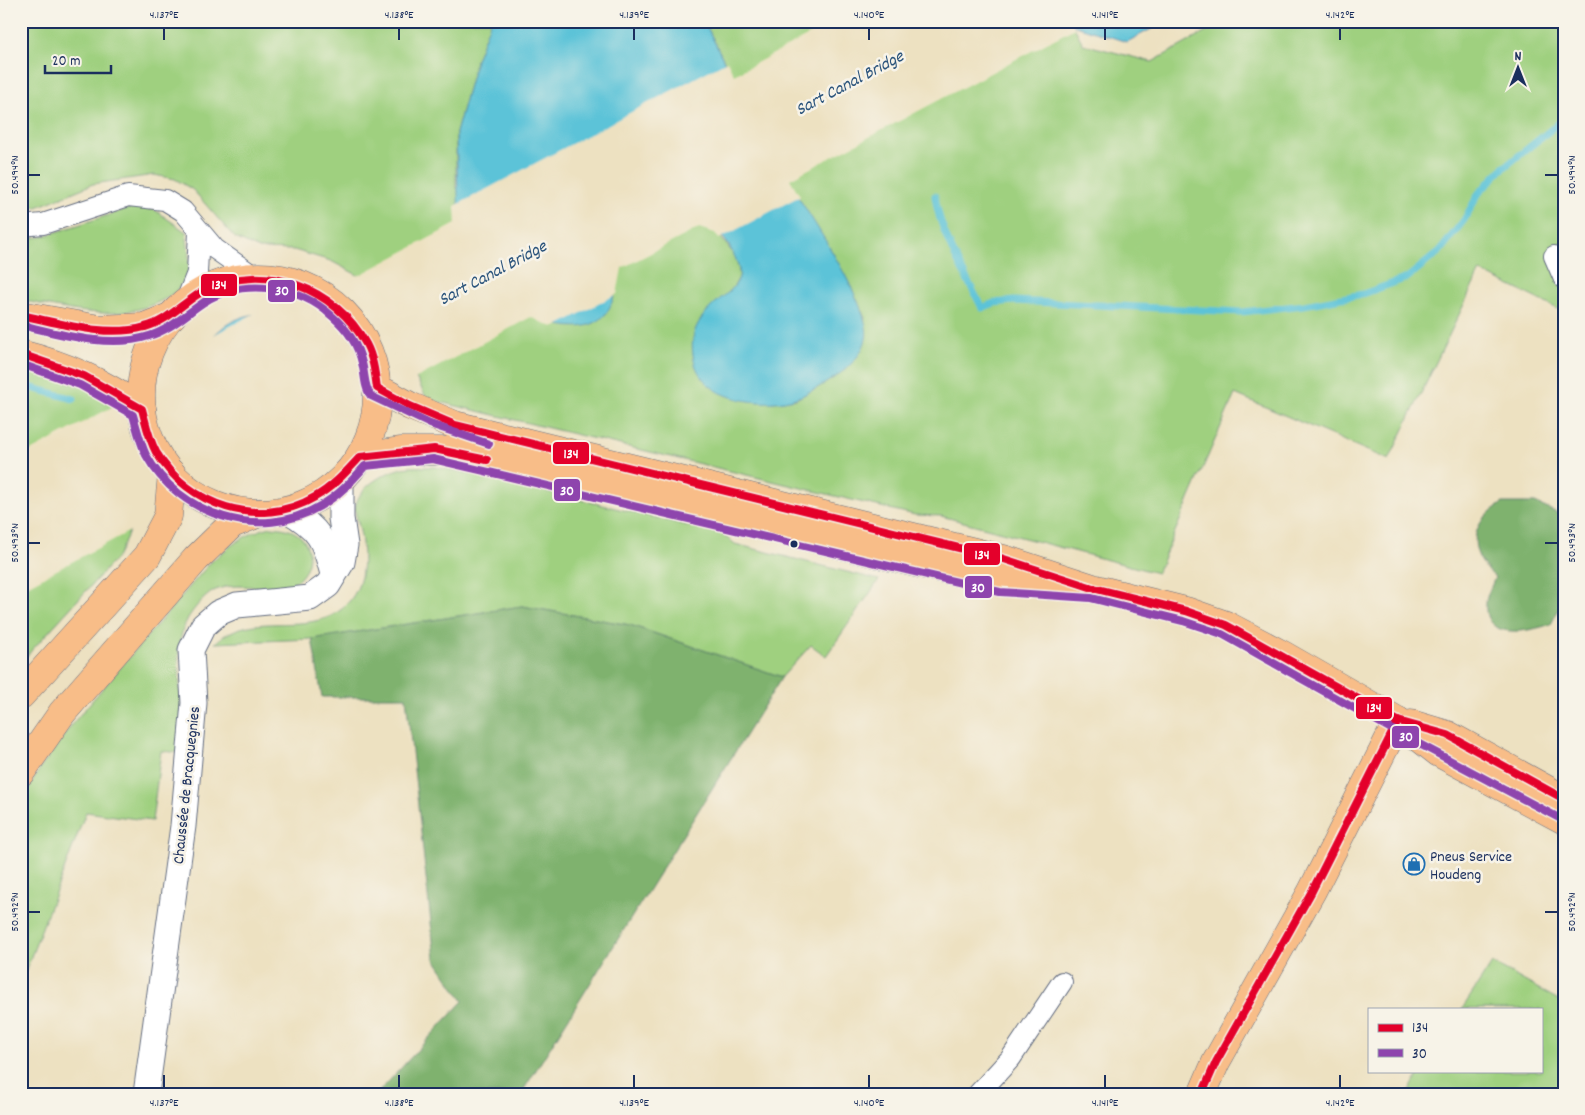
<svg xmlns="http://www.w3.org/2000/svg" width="1585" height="1115" font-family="Dekko,sans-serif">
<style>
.green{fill:#9fd07f;stroke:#5d806e}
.forest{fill:#7fb26e;stroke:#4d7066}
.water{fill:#5bc3d8;stroke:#3b799b}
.pier{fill:#ede1c1}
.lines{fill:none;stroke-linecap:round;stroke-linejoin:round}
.stream{stroke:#5bc3d8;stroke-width:7}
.minor-casing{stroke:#646d81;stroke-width:22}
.tertiary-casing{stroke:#646d81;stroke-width:27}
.primary-casing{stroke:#646d81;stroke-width:29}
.trunk-casing{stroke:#646d81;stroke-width:29}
.minor{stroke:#fff;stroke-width:20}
.tertiary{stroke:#fff;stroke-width:25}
.primary{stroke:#f8bd88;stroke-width:28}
.trunk{stroke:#f8bd88;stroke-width:28}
.bus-1-casing{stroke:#f7f3e8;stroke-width:11}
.bus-2-casing{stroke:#f7f3e8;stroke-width:11}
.bus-1{stroke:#e4002b;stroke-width:8}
.bus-2{stroke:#8e44ad;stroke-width:8}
.ticks{fill:none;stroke:#1b2f5e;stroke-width:2}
.bus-dot{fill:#1b2f5e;stroke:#f7f3e8;stroke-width:2}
.labels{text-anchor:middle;stroke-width:5;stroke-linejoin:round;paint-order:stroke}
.street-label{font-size:16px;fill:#1b2f5e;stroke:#f7f3e8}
.poi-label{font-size:16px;fill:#1b2f5e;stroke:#f7f3e8;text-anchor:start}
.water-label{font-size:18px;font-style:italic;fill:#2b547c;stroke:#f7f3e8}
.line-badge{stroke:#f7f3e8;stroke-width:2}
.badge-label{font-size:14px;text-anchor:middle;font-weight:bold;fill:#fff}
.neatline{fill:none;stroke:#1b2f5e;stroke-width:2}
.ticks-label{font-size:12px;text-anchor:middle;fill:#1b2f5e}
</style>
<rect width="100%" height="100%" fill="#f7f3e8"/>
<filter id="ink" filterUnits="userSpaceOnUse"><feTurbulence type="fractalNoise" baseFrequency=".02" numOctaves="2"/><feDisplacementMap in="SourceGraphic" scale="10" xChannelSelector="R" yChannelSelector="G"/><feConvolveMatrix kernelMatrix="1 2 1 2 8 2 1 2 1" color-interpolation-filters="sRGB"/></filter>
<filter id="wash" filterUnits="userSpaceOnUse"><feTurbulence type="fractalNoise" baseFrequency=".0096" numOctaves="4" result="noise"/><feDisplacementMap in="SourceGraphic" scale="20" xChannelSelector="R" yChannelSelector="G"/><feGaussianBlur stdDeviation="1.12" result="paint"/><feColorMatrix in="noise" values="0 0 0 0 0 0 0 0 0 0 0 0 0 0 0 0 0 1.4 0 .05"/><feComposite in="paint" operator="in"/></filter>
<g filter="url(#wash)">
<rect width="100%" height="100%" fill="#ede1c1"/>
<!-- green -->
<g class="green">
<polygon points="21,21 491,21 476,60 456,133 456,187 606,314 612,301 627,235 671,216 716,231 736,257 740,276 731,291 700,320 772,402 796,399 827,382 865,318 836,259 770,153 704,21 1071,21 1083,44 1152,62 1226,21 1564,21 1564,312 1480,271 1389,460 1235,394 1157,573 941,516 915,515 427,399 365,279 331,261 294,250 259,249 235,238 193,190 175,179 154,175 93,184 37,207 21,207"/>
<path d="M133 207 155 210 186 232C188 246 191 260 187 274 181 290 169 298 154 304 110 322 66 309 21 300V238L41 237Z"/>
<polygon points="21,369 91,388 130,421 152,481 118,556 21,662"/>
<path d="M436 467 482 476 723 534 735 544 879 580 826 656 811 645 782 677 630 625 522 606 312 639 215 643C220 639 225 634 231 632 269 612 329 642 356 591 365 574 364 549 360 531 359 524 355 515 355 509 357 487 384 473 402 468 412 466 425 467 436 467Z"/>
<path d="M271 527C283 528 293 529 302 538 308 545 310 555 308 563 296 605 248 578 218 589 207 593 194 608 188 618 172 647 181 684 182 715 183 728 181 741 181 753L161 751 152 821 86 812 21 983V803L39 770 73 723 210 563C229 546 246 533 271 527Z"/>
<polygon points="1492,963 1564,1003 1564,1094 1407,1094 1421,1071 1541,1071 1541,1009 1462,1009"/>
</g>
<!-- forest -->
<g class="forest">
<path d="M1503 503H1535L1564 516V542L1562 545 1564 547V599L1551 624C1529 632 1483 641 1486 604 1486 595 1492 586 1495 577 1466 552 1469 522 1503 503Z"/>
<polygon points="522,606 630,625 782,677 521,1094 377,1094 463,1001 435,959 406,697 322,697 312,639"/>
</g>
<!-- water -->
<path class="water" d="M491 21H704L733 79 840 21H1166L1127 42 1073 25 786 178C804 207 874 309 866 339 860 362 837 377 817 388 810 391 803 396 796 398 777 405 745 403 726 395 711 390 697 376 694 360 688 333 699 317 720 299 728 293 736 287 739 277 742 265 726 237 716 231 712 228 704 227 698 225L620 267C617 281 615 300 607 312 590 337 551 325 530 315L192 367C208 340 223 318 257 314 266 312 278 315 288 316L459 225 456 133 476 60Z"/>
<!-- pier -->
<polygon class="pier" points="835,21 1071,21 1075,28 790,179 800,196 719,239 715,233 699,228 622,268 617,294 555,327 547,325 531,317 343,417 337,434 322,451 285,471 252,471 246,469 21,589 21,456 190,365 204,340 259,311 288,313 456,224 455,206 727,61 734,75"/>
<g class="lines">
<!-- stream -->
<g class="stream">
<path d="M935 196C940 235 964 272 982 308L994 303 1014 301 1242 312 1304 305 1363 294 1407 278 1440 251 1464 220 1479 193 1501 170 1564 119"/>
<polyline points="21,385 74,399"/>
</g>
</g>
</g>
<g filter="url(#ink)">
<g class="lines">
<!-- minor casing -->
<g class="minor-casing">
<g id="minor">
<polyline points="21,226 43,224 128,196 165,200 183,211 215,249 255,277"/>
<polyline points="1554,256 1564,279"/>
<polyline points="185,303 197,273 199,232"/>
<polyline points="978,1094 1011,1058 1062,982"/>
</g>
</g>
<!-- tertiary casing -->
<g class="tertiary-casing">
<g id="tertiary">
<path d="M287 510C319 528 324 539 333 574"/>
<polyline points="146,1094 183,826 194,703 191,650 203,626 218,613 237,605 310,598 328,585 342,562 345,545 341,518 341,480"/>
</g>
</g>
<!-- primary casing -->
<g class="primary-casing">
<g id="primary">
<polyline points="377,388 410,406 455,425 1004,559 1093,588 1186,611 1226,625 1283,655 1398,721 1439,753 1564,820"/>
<polyline points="360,457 400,451 448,451 915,563 1002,582 1054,586"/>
<polyline points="1411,724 1448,735 1564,799"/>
<polyline points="1202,1094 1216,1062 1312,891 1398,721"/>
</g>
</g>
<!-- trunk casing -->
<g class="trunk-casing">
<g id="trunk">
<circle cx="259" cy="395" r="118"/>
<polyline points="21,315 99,329 144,327 172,316"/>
<path d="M21 354C68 366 102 382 142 409"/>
<polyline points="21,695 147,556 168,516 172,474"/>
<polyline points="21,772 62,713 196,559 232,524 259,513"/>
</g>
</g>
<!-- minor -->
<use href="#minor" class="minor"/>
<!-- tertiary -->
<use href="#tertiary" class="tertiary"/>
<!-- primary -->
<use href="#primary" class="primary"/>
<!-- trunk -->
<use href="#trunk" class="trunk"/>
<!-- bus-1 casing -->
<g class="bus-1-casing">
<g id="bus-1">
<path d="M21 315C60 323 106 338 145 327 169 321 185 300 207 289 265 261 336 288 366 344 373 357 375 373 377 388L410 406 455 425 1004 559 1093 588 1186 611 1226 625 1398 721 1448 735 1564 799"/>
<path d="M21 354 84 376 142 409C146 424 149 439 156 452 188 506 259 530 315 497 333 487 346 472 360 457L434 449 487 460"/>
<polyline points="1202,1094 1216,1062 1312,891 1398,721"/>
</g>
</g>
<!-- bus-2 casing -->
<g class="bus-2-casing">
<g id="bus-2">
<path d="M21 325C60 334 110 349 149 336 170 330 186 314 204 302 242 278 299 285 332 316 346 328 358 345 362 363 365 373 364 388 371 396L430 424 489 444"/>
<path d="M21 364 80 385 133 415C137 429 140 442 146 455 179 515 260 542 320 506 338 496 351 482 365 466L433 459 1000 592 1091 598 1183 621 1222 634 1393 730 1559 818"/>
</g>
</g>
<!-- bus-1 -->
<use href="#bus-1" class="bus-1"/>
<!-- bus-2 -->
<use href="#bus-2" class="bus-2"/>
</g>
</g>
<!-- ticks -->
<path class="ticks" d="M164 28V40M399 28V40M634 28V40M869 28V40M1105 28V40M1340 28V40M28 175H40M1545 175H1558M28 543H40M1545 543H1558M28 912H40M1545 912H1558M164 1075V1088M399 1075V1088M634 1075V1088M869 1075V1088M1105 1075V1088M1340 1075V1088"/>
<!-- icons -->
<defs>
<g id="shop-ring" transform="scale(1.125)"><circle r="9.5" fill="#f7f3e8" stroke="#1f6fb2" stroke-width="1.5"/><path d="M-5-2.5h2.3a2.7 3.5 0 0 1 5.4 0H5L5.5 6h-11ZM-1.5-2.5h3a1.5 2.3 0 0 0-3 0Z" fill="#1f6fb2"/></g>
</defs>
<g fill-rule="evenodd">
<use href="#shop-ring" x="1414" y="864"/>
</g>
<!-- markers -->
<circle class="bus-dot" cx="794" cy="544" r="4.5"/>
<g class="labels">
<!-- street labels -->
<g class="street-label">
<text transform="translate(185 785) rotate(-84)" y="6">Chaussée de Bracquegnies</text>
</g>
<!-- poi labels -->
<g class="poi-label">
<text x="1430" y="861">Pneus Service<tspan x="1430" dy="18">Houdeng</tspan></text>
</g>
<!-- water labels -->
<g class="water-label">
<text transform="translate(849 82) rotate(-28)" y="6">Sart Canal Bridge</text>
<text transform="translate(492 272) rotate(-28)" y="6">Sart Canal Bridge</text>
</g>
</g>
<g class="line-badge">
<rect x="200" y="273" width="38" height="24" rx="5" fill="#e4002b"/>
<rect x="267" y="279" width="29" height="24" rx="5" fill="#8e44ad"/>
<rect x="552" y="441" width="38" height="24" rx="5" fill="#e4002b"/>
<rect x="553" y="478" width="28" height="24" rx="5" fill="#8e44ad"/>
<rect x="963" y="542" width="38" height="24" rx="5" fill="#e4002b"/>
<rect x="964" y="575" width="29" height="24" rx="5" fill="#8e44ad"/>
<rect x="1355" y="696" width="38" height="24" rx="5" fill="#e4002b"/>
<rect x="1391" y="725" width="29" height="24" rx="5" fill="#8e44ad"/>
</g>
<g class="badge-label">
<text x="219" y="289">134</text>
<text x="282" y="295">30</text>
<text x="571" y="458">134</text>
<text x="567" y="495">30</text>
<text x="982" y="559">134</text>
<text x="978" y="592">30</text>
<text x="1374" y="712">134</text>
<text x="1406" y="741">30</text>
</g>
<!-- margin -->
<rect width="1585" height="1115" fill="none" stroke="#f7f3e8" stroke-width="55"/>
<!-- legend -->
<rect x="1368" y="1008" width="175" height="65" fill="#f7f3e8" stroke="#9fa5b1"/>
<rect x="1378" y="1024" width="25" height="8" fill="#e4002b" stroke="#9fa5b1"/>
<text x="1412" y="1032" font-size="15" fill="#1b2f5e">134</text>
<rect x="1378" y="1049" width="25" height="8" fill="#8e44ad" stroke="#9fa5b1"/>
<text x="1412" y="1058" font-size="15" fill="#1b2f5e">30</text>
<!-- north arrow -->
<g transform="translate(1518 68)" stroke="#f7f3e8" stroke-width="4" paint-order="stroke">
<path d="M0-4L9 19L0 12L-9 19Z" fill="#1b2f5e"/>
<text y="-8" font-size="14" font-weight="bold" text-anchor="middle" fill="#1b2f5e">N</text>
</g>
<!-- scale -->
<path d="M45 65v8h66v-8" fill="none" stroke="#1b2f5e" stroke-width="2.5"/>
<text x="52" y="65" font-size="15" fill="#1b2f5e" stroke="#f7f3e8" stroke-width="4" paint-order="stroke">20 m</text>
<rect x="28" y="28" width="1530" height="1060" class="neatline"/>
<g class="ticks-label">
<text x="164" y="18">4.137°E</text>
<text x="399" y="18">4.138°E</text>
<text x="634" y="18">4.139°E</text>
<text x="869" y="18">4.140°E</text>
<text x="1105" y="18">4.141°E</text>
<text x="1340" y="18">4.142°E</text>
<text transform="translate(14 175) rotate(-90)" y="4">50.494°N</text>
<text transform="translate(1571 175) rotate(-90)" y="4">50.494°N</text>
<text transform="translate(14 543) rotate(-90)" y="4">50.493°N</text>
<text transform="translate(1571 543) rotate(-90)" y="4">50.493°N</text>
<text transform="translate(14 912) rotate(-90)" y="4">50.492°N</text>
<text transform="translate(1571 912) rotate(-90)" y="4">50.492°N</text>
<text x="164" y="1106">4.137°E</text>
<text x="399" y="1106">4.138°E</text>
<text x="634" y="1106">4.139°E</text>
<text x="869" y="1106">4.140°E</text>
<text x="1105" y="1106">4.141°E</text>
<text x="1340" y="1106">4.142°E</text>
</g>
</svg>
